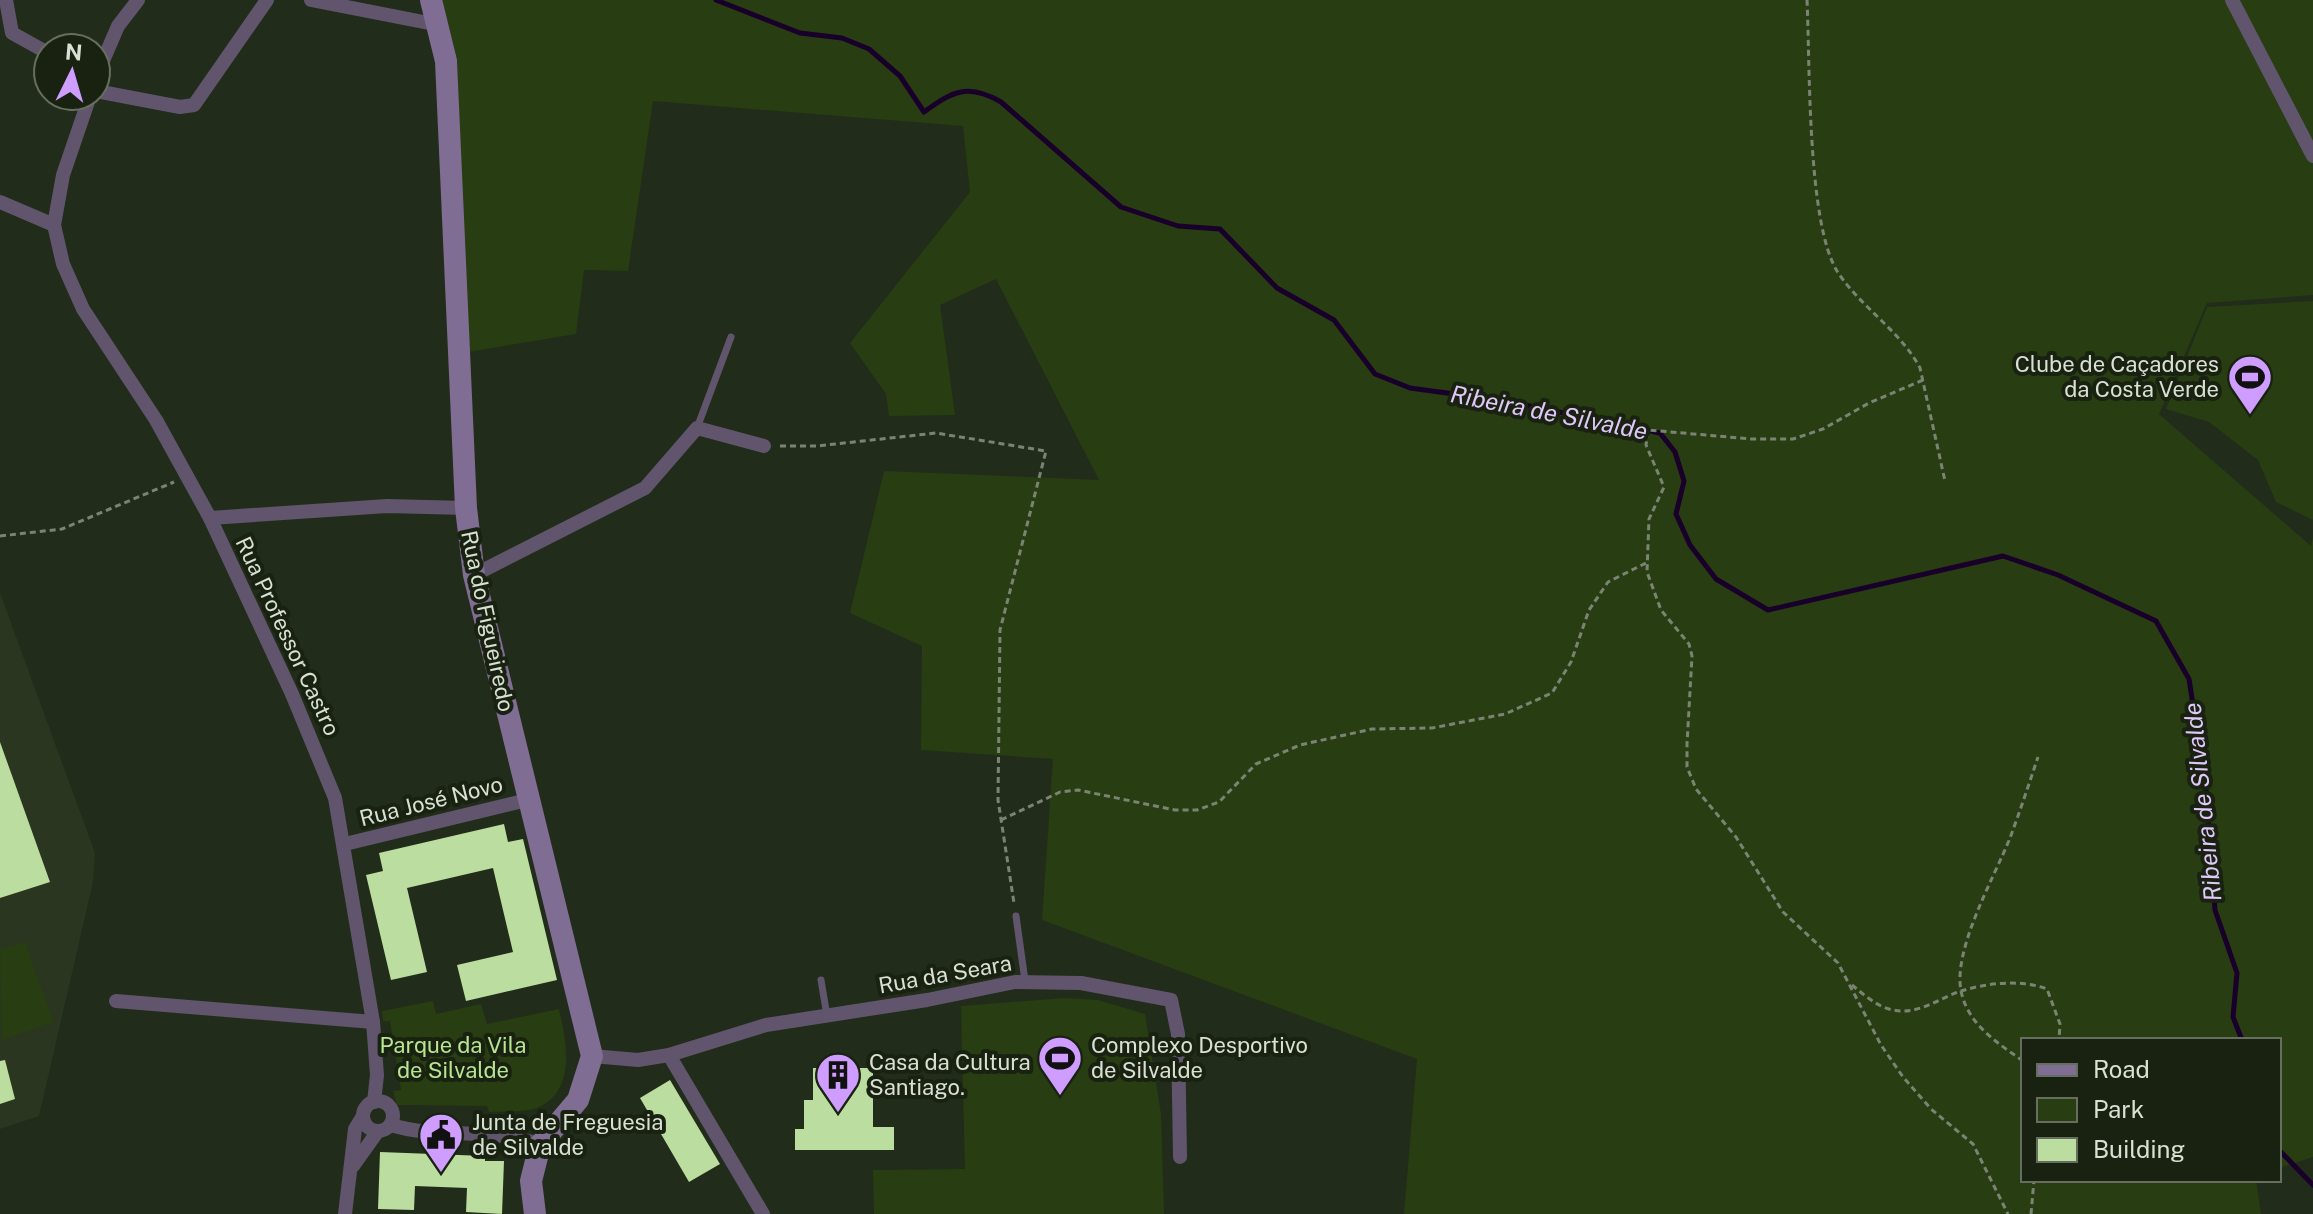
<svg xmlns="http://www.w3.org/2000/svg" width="2313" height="1214" font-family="'Public Sans',sans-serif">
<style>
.built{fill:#2a361f}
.green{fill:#283d11}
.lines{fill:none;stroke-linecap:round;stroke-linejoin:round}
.stream{stroke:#18002a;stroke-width:5}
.building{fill:#bbdd9f}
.path{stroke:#7b8474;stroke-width:3;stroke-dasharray:6 4;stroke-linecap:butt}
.service{stroke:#60556d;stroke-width:7}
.minor{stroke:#60556d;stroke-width:14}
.secondary{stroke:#806d93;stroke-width:22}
.labels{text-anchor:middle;stroke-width:8;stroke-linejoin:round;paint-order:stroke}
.poi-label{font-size:22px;fill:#d9e0d4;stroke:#192211;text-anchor:start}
.street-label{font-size:22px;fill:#d9e0d4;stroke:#192211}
.park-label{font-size:22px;fill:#b8e591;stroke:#192211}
.water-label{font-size:24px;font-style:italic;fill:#e0c8fa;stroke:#192211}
</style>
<rect width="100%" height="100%" fill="#222c1a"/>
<!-- built -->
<polygon class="built" points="0,593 95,853 93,882 39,1116 0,1129"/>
<!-- green -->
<g class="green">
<polygon points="442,0 2313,0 2313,295 2207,303 2159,414 2311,546 2313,537 2313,1157 2279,1168 2279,1040 2023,1040 2023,1180 2256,1180 2261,1214 1404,1214 1417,1059 1042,920 1053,759 921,750 922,646 850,613 884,471 1099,480 996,279 940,305 955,415 889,416 886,394 850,343 970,192 963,126 653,101 628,271 584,270 576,334 468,352 457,59"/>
<polygon points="2313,301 2313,520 2276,502 2258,460 2209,422 2166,409 2207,307"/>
<polygon points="25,942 54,1022 2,1040 0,949"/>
<polygon points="1065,998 1098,1000 1145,1014 1161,1114 1164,1214 874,1214 873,1170 965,1169 961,1006"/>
<path d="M433 1001 436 1014 481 1004 487 1024 559 1009C566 1039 577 1090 539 1107 526 1113 504 1111 489 1112L487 1106 397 1105 393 1091 401 1090 390 1021H383L382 1011Z"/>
</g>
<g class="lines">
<!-- stream -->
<g class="stream">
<path d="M716 0 800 33 842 38 869 49 900 76 924 112C953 91 968 83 1001 102L1121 207 1178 226 1220 229 1277 288 1334 320 1375 374 1410 388 1506 401 1660 433 1675 452 1684 481 1676 514 1690 545 1716 579 1768 610 2003 556 2058 575 2156 621 2189 679 2206 789 2215 910 2237 973 2233 1017 2242 1040"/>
<polyline points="2279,1150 2313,1185"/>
</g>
</g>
<!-- building -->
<g class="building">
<polygon points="0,742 50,882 0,898"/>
<polygon points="504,824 508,842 523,839 557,980 466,1001 457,965 513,952 493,868 407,888 427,972 391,980 366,875 383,871 379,853"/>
<polygon points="5,1060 15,1099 0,1104 0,1061"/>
<polygon points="813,1068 873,1068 873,1127 894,1127 894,1150 795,1150 795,1129 804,1129 804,1100 813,1100"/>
<polygon points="670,1080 720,1164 689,1182 640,1098"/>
<polygon points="380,1152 485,1156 485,1161 504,1161 502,1214 466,1212 467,1188 415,1186 414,1210 378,1209"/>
</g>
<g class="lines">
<!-- path -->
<g class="path">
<path d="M1807 0C1810 62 1807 222 1837 271 1860 307 1900 330 1920 368L1945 481"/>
<polyline points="1923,380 1869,403 1823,429 1793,439 1751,439 1648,430 1646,445 1664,487 1649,519 1647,572 1661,610 1689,644 1692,656 1687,744 1687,767 1696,789 1736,837 1783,912 1838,963 1881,1045 1903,1077 1931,1109 1973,1144 2008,1214"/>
<polyline points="780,446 817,446 936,433 1046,451 1000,630 998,800 1014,903"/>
<polyline points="0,536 62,529 174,482"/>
<polyline points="1001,820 1060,792 1078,790 1175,810 1197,810 1219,802 1256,764 1300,745 1372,729 1432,728 1505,714 1552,693 1571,662 1589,610 1608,582 1646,563"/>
<path d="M1852 985C1863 994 1875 1005 1889 1009 1916 1017 1937 999 1961 991 1987 983 2021 979 2047 989L2060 1024 2059 1040"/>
<path d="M2023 1061C1999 1044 1970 1026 1962 995 1950 954 1994 878 2010 838 2020 811 2029 784 2038 757"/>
<polyline points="2031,1214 2034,1180"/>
</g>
<!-- service -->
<g class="service">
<polyline points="697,428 731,337"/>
<polyline points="1016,916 1025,981"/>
<polyline points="821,980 827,1016"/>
</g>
<!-- minor -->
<g class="minor">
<polyline points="6,0 12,33 48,53"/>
<polyline points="311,0 439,25"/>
<polyline points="2232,0 2313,156"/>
<polyline points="96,77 118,26 138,0"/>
<polyline points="96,91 180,107 194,105 267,0"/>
<polyline points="90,96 63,175 54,225 63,264 83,309 156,420 210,518 292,694 335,798 373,1022 377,1075 374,1102"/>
<polyline points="0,202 54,225"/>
<polyline points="210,518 387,506 466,508"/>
<polyline points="474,575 645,488 697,428 764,446"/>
<polyline points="345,844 527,800"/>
<polyline points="116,1001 373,1022"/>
<polyline points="669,1055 763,1214"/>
<polyline points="592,1056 638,1060 669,1055 766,1025 927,1000 1015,982 1081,983 1171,1000 1178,1034 1180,1157"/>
<circle cx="378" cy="1116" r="15"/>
<path d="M391 1125C440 1140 491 1126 540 1145"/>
<polyline points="353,1166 378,1131"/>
<polyline points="345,1214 355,1129 363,1116"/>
</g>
<!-- secondary -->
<polyline class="secondary" points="431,0 446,61 466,508 474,575 592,1056 578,1100 540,1145 531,1181 535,1214"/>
</g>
<!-- icons -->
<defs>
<g id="stadium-pin" transform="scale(2.3)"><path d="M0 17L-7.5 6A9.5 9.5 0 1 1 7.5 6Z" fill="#cf9dff" stroke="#192211"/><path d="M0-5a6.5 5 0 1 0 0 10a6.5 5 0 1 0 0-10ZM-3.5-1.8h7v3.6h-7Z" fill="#111"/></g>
<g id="building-pin" transform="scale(2.3)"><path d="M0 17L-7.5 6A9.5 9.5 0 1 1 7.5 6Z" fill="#cf9dff" stroke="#192211"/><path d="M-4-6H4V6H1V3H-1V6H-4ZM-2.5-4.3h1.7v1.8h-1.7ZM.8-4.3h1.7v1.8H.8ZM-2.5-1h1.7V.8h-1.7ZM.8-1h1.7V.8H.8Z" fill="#111"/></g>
<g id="civic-pin" transform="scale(2.3)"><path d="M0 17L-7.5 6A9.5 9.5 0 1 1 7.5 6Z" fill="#cf9dff" stroke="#192211"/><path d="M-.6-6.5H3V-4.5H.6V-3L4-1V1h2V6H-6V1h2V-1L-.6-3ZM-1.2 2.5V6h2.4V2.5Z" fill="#111"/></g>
</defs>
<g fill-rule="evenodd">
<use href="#stadium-pin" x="2250" y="377"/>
<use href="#stadium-pin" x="1060" y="1058"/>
<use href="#building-pin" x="838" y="1075"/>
<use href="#civic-pin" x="441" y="1135"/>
</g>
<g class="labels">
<!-- poi labels -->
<g class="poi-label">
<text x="2219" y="372" text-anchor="end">Clube de Caçadores<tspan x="2219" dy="25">da Costa Verde</tspan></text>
<text x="1091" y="1053">Complexo Desportivo<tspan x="1091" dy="25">de Silvalde</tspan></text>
<text x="869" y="1070">Casa da Cultura<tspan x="869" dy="25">Santiago.</tspan></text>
<text x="472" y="1130">Junta de Freguesia<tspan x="472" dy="25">de Silvalde</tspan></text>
</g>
<!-- street labels -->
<g class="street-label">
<text transform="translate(488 621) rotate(78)" y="8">Rua do Figueiredo</text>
<text transform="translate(288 636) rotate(65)" y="8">Rua Professor Castro</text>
<text transform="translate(431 801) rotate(-14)" y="8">Rua José Novo</text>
<text transform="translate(945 974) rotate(-10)" y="8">Rua da Seara</text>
</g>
<!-- park labels -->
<g class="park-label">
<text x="453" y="1053">Parque da Vila<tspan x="453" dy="25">de Silvalde</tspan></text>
</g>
<!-- water labels -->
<g class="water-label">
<text transform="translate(1549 413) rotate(11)" y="8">Ribeira de Silvalde</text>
<text transform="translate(2203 802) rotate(-96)" y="8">Ribeira de Silvalde</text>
</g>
</g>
<!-- legend -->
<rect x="2021" y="1038" width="260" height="144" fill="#192211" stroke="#666e5f" stroke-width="2"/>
<rect x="2037" y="1064" width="40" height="12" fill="#806d93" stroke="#666e5f" stroke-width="2"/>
<text x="2093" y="1078" font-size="24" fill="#d9e0d4">Road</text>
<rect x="2037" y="1098" width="40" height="24" fill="#283d11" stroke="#666e5f" stroke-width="2"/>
<text x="2093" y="1118" font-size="24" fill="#d9e0d4">Park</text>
<rect x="2037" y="1138" width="40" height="24" fill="#bbdd9f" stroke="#666e5f" stroke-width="2"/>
<text x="2093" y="1158" font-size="24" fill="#d9e0d4">Building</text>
<!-- north arrow -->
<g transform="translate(72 72) rotate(5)"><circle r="38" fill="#192211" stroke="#666e5f" stroke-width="2"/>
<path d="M0-6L14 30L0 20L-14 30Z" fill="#cf9dff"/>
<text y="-12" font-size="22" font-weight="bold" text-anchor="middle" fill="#d9e0d4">N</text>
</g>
</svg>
